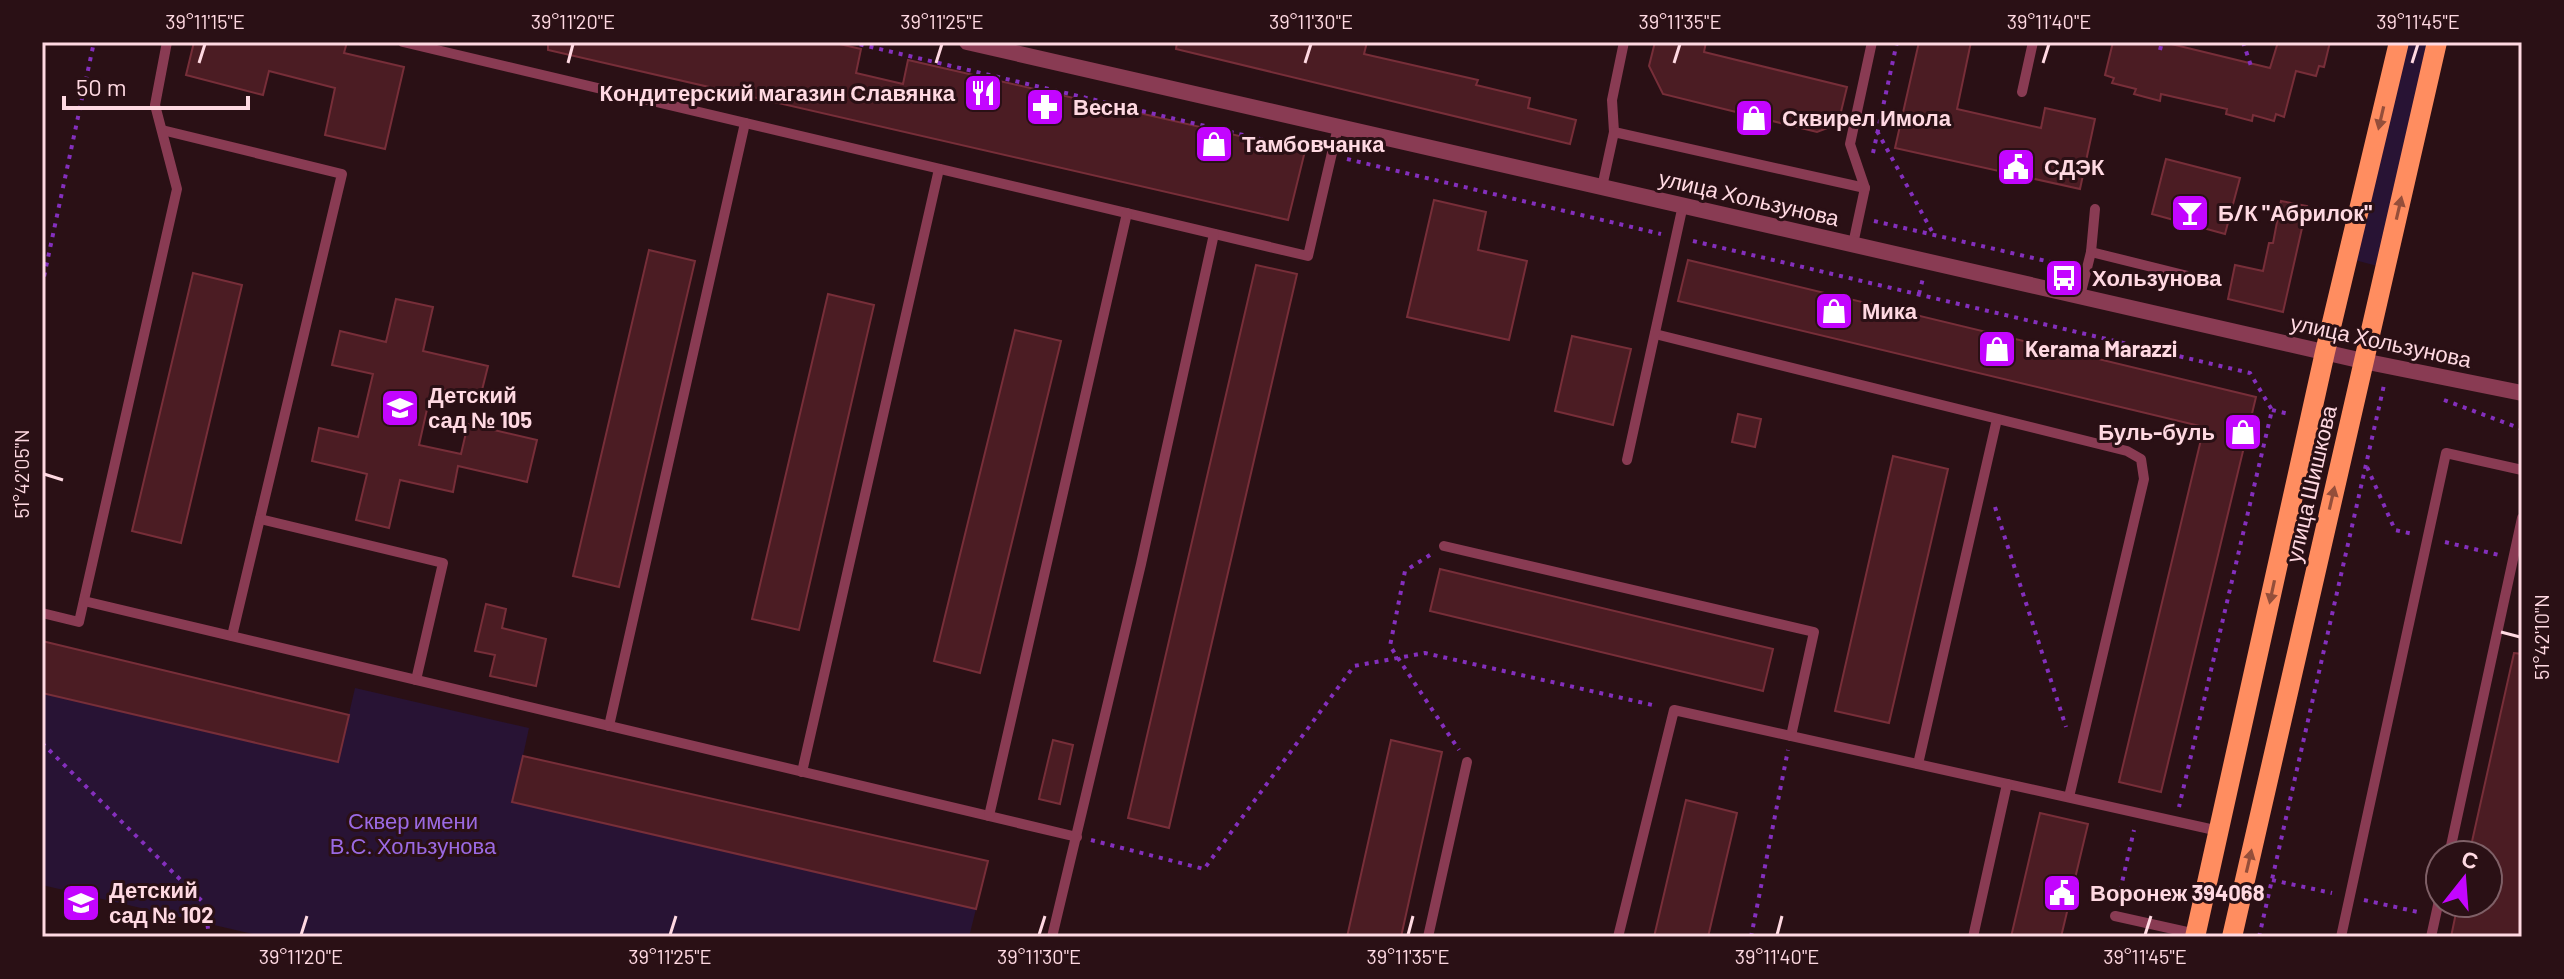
<svg xmlns="http://www.w3.org/2000/svg" width="2564" height="979" font-family="Barlow,sans-serif">
<style>
.green{fill:#281334}
.building{fill:#4b1c23;stroke:#772e39;stroke-width:2}
.lines{fill:none;stroke-linecap:round;stroke-linejoin:round}
.path{stroke:#842fbd;stroke-width:4;stroke-dasharray:4 6;stroke-linecap:butt}
.service{stroke:#893b53;stroke-width:10}
.minor{stroke:#893b53;stroke-width:16}
.tertiary{stroke:#893b53;stroke-width:16}
.primary{stroke:#ff8d60;stroke-width:20}
.oneway{fill:#944e3a}
.ticks{fill:none;stroke:#ffd9e2;stroke-width:3}
.labels{text-anchor:middle;stroke-width:6;stroke-linejoin:round;paint-order:stroke}
.poi-label{font-size:22px;font-weight:bold;fill:#ffd9e2;stroke:#2a1015;text-anchor:start}
.street-label{font-size:22px;fill:#ffd9e2;stroke:#2a1015}
.park-label{font-size:22px;fill:#9b6ae3;stroke:#2a1015}
.neatline{fill:none;stroke:#ffd9e2;stroke-width:3}
.ticks-label{font-size:20px;text-anchor:middle;fill:#ffd9e2}
</style>
<rect width="100%" height="100%" fill="#2a1015"/>
<!-- green -->
<g class="green">
<polygon points="2399,42 2437,42 2385,268 2347,258"/>
<polygon points="355,688 529,728 513,802 976,909 969,937 266,937 42,885 42,693 338,761"/>
</g>
<!-- building -->
<g class="building">
<polygon points="194,42 347,42 344,53 404,67 385,149 325,135 335,88 269,71 263,95 186,75"/>
<polygon points="548,42 831,42 861,49 856,73 903,84 908,60 1305,151 1288,220 548,50"/>
<polygon points="1177,42 1367,42 1364,54 1478,80 1476,85 1530,98 1528,108 1576,120 1570,144 1176,49"/>
<polygon points="1655,42 1706,42 1704,52 1847,87 1838,124 1817,132 1663,94 1649,66"/>
<polygon points="1919,42 1971,42 1957,109 2041,128 2045,108 2095,119 2080,189 1895,148"/>
<polygon points="2113,42 2163,42 2270,68 2278,42 2330,42 2324,67 2319,66 2316,76 2296,71 2284,117 2276,114 2274,121 2253,115 2252,121 2226,114 2227,109 2161,94 2160,101 2134,94 2136,89 2112,83 2114,78 2105,75"/>
<polygon points="2166,159 2240,178 2225,234 2152,214"/>
<polygon points="1434,200 1486,212 1478,250 1527,261 1509,340 1407,317"/>
<polygon points="2281,201 2307,206 2283,312 2228,299 2235,265 2263,271 2269,243 2273,243"/>
<polygon points="649,250 695,261 619,587 573,576"/>
<polygon points="1688,260 2256,397 2161,792 2119,782 2204,427 1678,301"/>
<polygon points="1256,265 1297,274 1169,828 1128,818"/>
<polygon points="193,273 242,285 181,543 132,531"/>
<polygon points="828,294 874,305 799,630 752,619"/>
<polygon points="396,299 433,307 423,351 488,366 480,398 432,387 419,445 461,454 468,424 537,440 527,482 458,466 453,492 400,480 389,528 356,520 367,474 312,461 319,428 358,437 373,374 332,365 340,331 386,342"/>
<polygon points="1015,330 1061,341 980,673 934,661"/>
<polygon points="1572,336 1631,349 1613,425 1555,411"/>
<polygon points="1738,414 1761,419 1755,447 1732,442"/>
<polygon points="1893,456 1948,469 1889,723 1835,711"/>
<polygon points="1440,569 1773,649 1763,691 1430,611"/>
<polygon points="486,604 506,609 502,628 546,639 536,686 490,676 495,655 475,651"/>
<polygon points="42,641 349,715 338,762 42,693"/>
<polygon points="2514,653 2522,654 2522,937 2451,937 2458,903 2488,903 2488,855 2469,855"/>
<polygon points="1053,740 1073,745 1060,804 1039,799"/>
<polygon points="1391,740 1442,752 1401,937 1347,937"/>
<polygon points="523,756 988,861 976,909 512,802"/>
<polygon points="1686,800 1737,813 1708,937 1654,937"/>
<polygon points="2040,813 2088,824 2078,866 2061,937 2011,937"/>
</g>
<g class="lines">
<!-- path -->
<g class="path">
<polyline points="850,42 1315,152"/>
<polyline points="2243,42 2252,69"/>
<polyline points="2160,50 2162,42"/>
<polyline points="1877,131 1934,235"/>
<polyline points="1873,153 1897,42"/>
<polyline points="1347,159 1661,234"/>
<polyline points="1874,221 2072,267"/>
<polyline points="1693,241 2250,373 2272,410 2179,807"/>
<polyline points="42,286 94,42"/>
<polyline points="1919,294 1923,278"/>
<polyline points="2444,400 2522,429"/>
<polyline points="2272,410 2289,414"/>
<polyline points="2367,467 2395,530 2413,534"/>
<polyline points="1995,507 2066,727"/>
<polyline points="2445,542 2499,555"/>
<polyline points="1430,555 1405,571 1390,646 1459,750"/>
<polyline points="42,743 205,904 209,937"/>
<polyline points="1091,840 1204,869 1354,666 1425,653 1657,706"/>
<polyline points="2272,880 2332,893"/>
<polyline points="2118,900 2134,830"/>
<polyline points="2364,900 2418,912"/>
<polyline points="1751,937 1788,750"/>
<polyline points="2259,937 2384,385"/>
</g>
<!-- service -->
<g class="service">
<polyline points="403,42 1308,256 1338,127"/>
<polyline points="2022,92 2033,42"/>
<polyline points="162,130 342,174 232,636"/>
<polyline points="1614,132 1612,100 1624,42"/>
<polyline points="1602,187 1614,132 1865,188 1853,244"/>
<polyline points="1865,188 1850,144 1872,42"/>
<polyline points="2091,252 2212,282"/>
<polyline points="2080,296 2091,252 2095,209"/>
<polyline points="1655,334 2127,451 2141,459 2144,479 2069,797"/>
<polyline points="1627,460 1683,205"/>
<polyline points="260,519 443,563 416,680"/>
<polyline points="1444,546 1814,632 1791,736"/>
<polyline points="84,601 1077,837"/>
<polyline points="42,613 79,622 177,189 155,105 167,42"/>
<polyline points="609,726 745,123"/>
<polyline points="1918,764 1997,419"/>
<polyline points="802,772 939,169"/>
<polyline points="989,816 1127,213"/>
<polyline points="2449,855 2522,518"/>
<polyline points="2115,916 2196,934"/>
<polyline points="1052,937 1141,564 1214,234"/>
<polyline points="1428,937 1467,762"/>
<polyline points="1618,937 1674,710 2219,831"/>
<polyline points="1973,937 2007,784"/>
<polyline points="2341,937 2446,453 2522,470"/>
<polyline points="2431,937 2440,896"/>
</g>
<!-- minor -->
<polyline class="minor" points="2363,361 2522,393"/>
<!-- tertiary -->
<polyline class="tertiary" points="967,42 2363,361"/>
<!-- primary -->
<g class="primary">
<polyline points="2195,937 2325,352 2399,42"/>
<polyline points="2232,937 2437,42"/>
</g>
</g>
<!-- one-way arrows -->
<defs><path id="oneway-solid" d="M-6-.8H1V-3.2L6.5 0L1 3.2V.8H-6Z" transform="scale(2)"/></defs>
<g class="oneway">
<use href="#oneway-solid" transform="translate(2381 118) rotate(103)"/>
<use href="#oneway-solid" transform="translate(2399 208) rotate(-77)"/>
<use href="#oneway-solid" transform="translate(2332 498) rotate(-77)"/>
<use href="#oneway-solid" transform="translate(2272 592) rotate(102)"/>
<use href="#oneway-solid" transform="translate(2249 861) rotate(-77)"/>
</g>
<!-- ticks -->
<path class="ticks" d="M199 63 205 44M568 63 573 44M936 63 942 44M1305 63 1311 44M1674 63 1680 44M2043 63 2049 44M2412 63 2418 44M44 474 63 480M2501 632 2520 637M301 935 307 916M670 935 676 916M1039 935 1045 916M1408 935 1413 916M1777 935 1782 916M2145 935 2151 916"/>
<!-- icons -->
<defs>
<g id="restaurant-square" transform="scale(2)"><rect x="-9" y="-9" width="18" height="18" rx="4" fill="#c305ff" stroke="#2a1015"/><path d="M-5-6h1v4h1v-4h1v4h1v-4h1v5L-1.5 .5V6h-2V.5L-5-1ZM5-6V6H3V1.5H1.5Q1.5-4 5-6Z" fill="#fff"/></g>
<g id="pharmacy-square" transform="scale(2)"><rect x="-9" y="-9" width="18" height="18" rx="4" fill="#c305ff" stroke="#2a1015"/><path d="M-2-6h4v4h4v4h-4v4h-4v-4h-4v-4h4Z" fill="#fff"/></g>
<g id="shop-square" transform="scale(2)"><rect x="-9" y="-9" width="18" height="18" rx="4" fill="#c305ff" stroke="#2a1015"/><path d="M-5-2.5h2.3a2.7 3.5 0 0 1 5.4 0H5L5.5 6h-11ZM-1.5-2.5h3a1.5 2.3 0 0 0-3 0Z" fill="#fff"/></g>
<g id="civic-square" transform="scale(2)"><rect x="-9" y="-9" width="18" height="18" rx="4" fill="#c305ff" stroke="#2a1015"/><path d="M-.6-6.5H3V-4.5H.6V-3L4-1V1h2V6H-6V1h2V-1L-.6-3ZM-1.2 2.5V6h2.4V2.5Z" fill="#fff"/></g>
<g id="bar-square" transform="scale(2)"><rect x="-9" y="-9" width="18" height="18" rx="4" fill="#c305ff" stroke="#2a1015"/><path d="M-6-5H6L.8 .8V4.5H3.5V6h-7V4.5H-.8V.8Z" fill="#fff"/></g>
<g id="bus-square" transform="scale(2)"><rect x="-9" y="-9" width="18" height="18" rx="4" fill="#c305ff" stroke="#2a1015"/><path d="M-5-6H5V4H4V6H2V4H-2V6H-4V4H-5ZM-3.5-4V0h7V-4ZM-3.5 1.2v1.5H-2V1.2ZM2 1.2v1.5H3.5V1.2Z" fill="#fff"/></g>
<g id="school-square" transform="scale(2)"><rect x="-9" y="-9" width="18" height="18" rx="4" fill="#c305ff" stroke="#2a1015"/><path d="M0-5L7-2L0 1L-7-2ZM-4 1L0 2.5L4 1V4Q0 6-4 4Z" fill="#fff"/></g>
</defs>
<g fill-rule="evenodd">
<use href="#restaurant-square" x="983" y="93"/>
<use href="#pharmacy-square" x="1045" y="107"/>
<use href="#shop-square" x="1754" y="118"/>
<use href="#shop-square" x="1214" y="144"/>
<use href="#civic-square" x="2016" y="167"/>
<use href="#bar-square" x="2190" y="213"/>
<use href="#bus-square" x="2064" y="278"/>
<use href="#shop-square" x="1834" y="311"/>
<use href="#shop-square" x="1997" y="349"/>
<use href="#school-square" x="400" y="408"/>
<use href="#shop-square" x="2243" y="432"/>
<use href="#civic-square" x="2062" y="893"/>
<use href="#school-square" x="81" y="903"/>
</g>
<g class="labels">
<!-- poi labels -->
<g class="poi-label">
<text x="955" y="101" text-anchor="end">Кондитерский магазин Славянка</text>
<text x="1073" y="115">Весна</text>
<text x="1782" y="126">Сквирел Имола</text>
<text x="1242" y="152">Тамбовчанка</text>
<text x="2044" y="175">СДЭК</text>
<text x="2218" y="221">Б/К "Абрилок"</text>
<text x="2092" y="286">Хользунова</text>
<text x="1862" y="319">Мика</text>
<text x="2025" y="357">Kerama Marazzi</text>
<text x="428" y="403">Детский<tspan x="428" dy="25">сад № 105</tspan></text>
<text x="2215" y="440" text-anchor="end">Буль-буль</text>
<text x="109" y="898">Детский<tspan x="109" dy="25">сад № 102</tspan></text>
<text x="2090" y="901">Воронеж 394068</text>
</g>
<!-- street labels -->
<g class="street-label">
<text transform="translate(1749 198) rotate(13)" y="8">улица Хользунова</text>
<text transform="translate(2381 341) rotate(12)" y="8">улица Хользунова</text>
<text transform="translate(2311 484) rotate(-77)" y="8">улица Шишкова</text>
</g>
<!-- park labels -->
<g class="park-label">
<text x="413" y="829">Сквер имени<tspan x="413" dy="25">В.С. Хользунова</tspan></text>
</g>
</g>
<!-- border -->
<rect width="2564" height="979" fill="none" stroke="#2a1015" stroke-width="88"/>
<!-- north arrow -->
<g transform="translate(2464 879) rotate(17)"><circle r="38" fill="#2a1015" stroke="#7f6067" stroke-width="2"/>
<path d="M0-6L14 30L0 20L-14 30Z" fill="#c305ff"/>
<text y="-12" font-size="22" font-weight="bold" text-anchor="middle" fill="#ffd9e2">С</text>
</g>
<!-- scale -->
<path d="M64 96v12h184v-12" fill="none" stroke="#ffd9e2" stroke-width="4"/>
<text x="76" y="96" font-size="24" fill="#ffd9e2" stroke="#2a1015" stroke-width="6" paint-order="stroke">50 m</text>
<rect x="44" y="44" width="2476" height="891" class="neatline"/>
<g class="ticks-label">
<text x="205" y="29">39°11'15"E</text>
<text x="573" y="29">39°11'20"E</text>
<text x="942" y="29">39°11'25"E</text>
<text x="1311" y="29">39°11'30"E</text>
<text x="1680" y="29">39°11'35"E</text>
<text x="2049" y="29">39°11'40"E</text>
<text x="2418" y="29">39°11'45"E</text>
<text transform="translate(22 474) rotate(-90)" y="7">51°42'05"N</text>
<text transform="translate(2542 637) rotate(-90)" y="7">51°42'10"N</text>
<text x="301" y="964">39°11'20"E</text>
<text x="670" y="964">39°11'25"E</text>
<text x="1039" y="964">39°11'30"E</text>
<text x="1408" y="964">39°11'35"E</text>
<text x="1777" y="964">39°11'40"E</text>
<text x="2145" y="964">39°11'45"E</text>
</g>
</svg>
